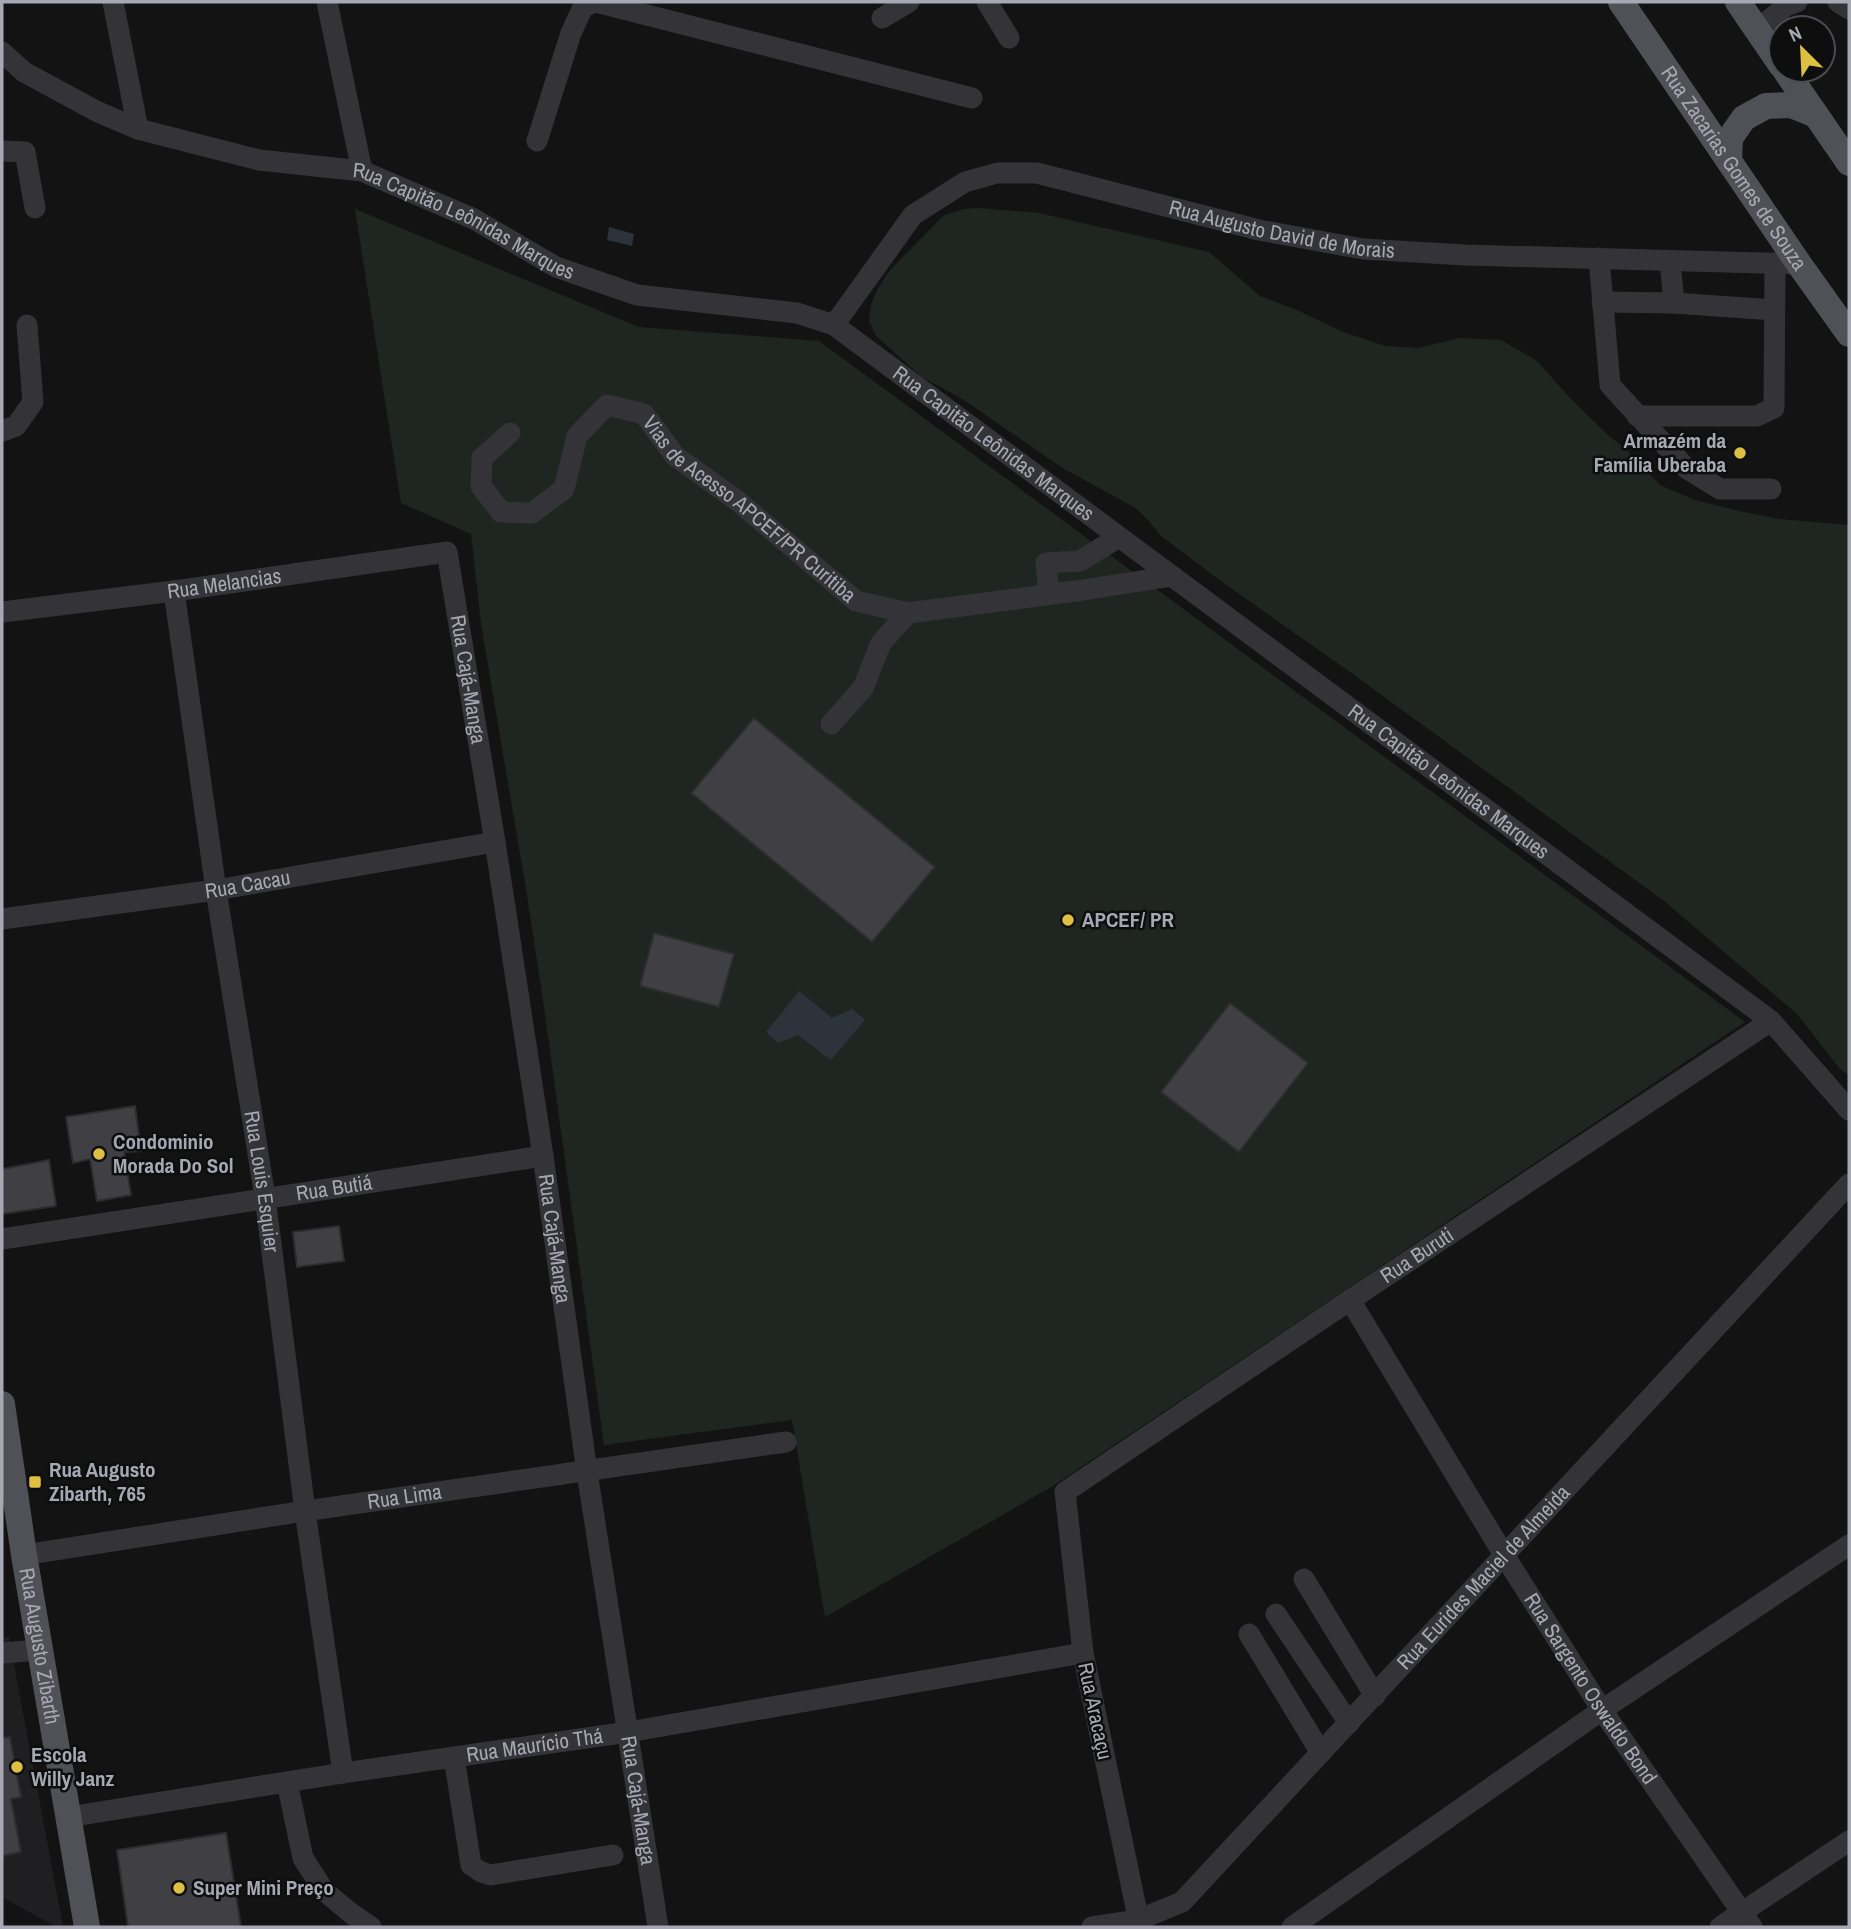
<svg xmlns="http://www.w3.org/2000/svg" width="1851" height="1929" viewBox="0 0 1851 1929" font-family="'Archivo Narrow',sans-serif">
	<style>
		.built { fill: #1f1f21 }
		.green { fill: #1f2621 }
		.water { fill: #2d333b }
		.building { fill: #404044; stroke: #2d2d30; stroke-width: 2 }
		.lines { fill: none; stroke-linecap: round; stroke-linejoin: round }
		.minor { stroke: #343438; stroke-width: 21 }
		.major { stroke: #505157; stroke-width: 26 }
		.poi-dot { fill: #ddbf41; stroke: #0e0e0f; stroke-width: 2.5 }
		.labels { text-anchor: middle; stroke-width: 5; stroke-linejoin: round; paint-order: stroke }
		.street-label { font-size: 21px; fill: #a6a8b3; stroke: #0e0e0f }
		.poi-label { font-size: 21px; font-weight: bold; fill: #a6a8b3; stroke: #0e0e0f; text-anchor: start }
	</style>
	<rect width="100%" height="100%" fill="#131314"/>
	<path class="built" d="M 9,1637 L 63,1927 L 56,1927 L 2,1897 L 2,1638 Z"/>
	<path class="green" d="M 979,208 L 1039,213 L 1209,252 L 1260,296 L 1299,311 L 1343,332 L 1385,346 L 1418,348 L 1460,338 L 1501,340 L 1537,361 L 1571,399 L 1610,437 L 1624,447 L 1660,485 L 1695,500 L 1744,512 L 1779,519 L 1849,525 L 1849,1076 L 1840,1069 L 1797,1014 L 1664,901 L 1350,672 L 1218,579 L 1161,536 L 1148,520 L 1134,507 L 1064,469 L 964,400 L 922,377 L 876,336 L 869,321 L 871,305 L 877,290 L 890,270 L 944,215 L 964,209 Z
		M 355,209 L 639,327 L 819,341 L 1745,1022 L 1053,1486 L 825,1617 L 792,1420 L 604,1445 L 544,1007 L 527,895 L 481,624 L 471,534 L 401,503 Z"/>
	<path class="water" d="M 609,227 L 634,234 L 632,246 L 607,240 Z
		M 799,991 L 832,1018 L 852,1009 L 865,1020 L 831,1060 L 798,1035 L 778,1043 L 766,1032 Z"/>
	<path class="building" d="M 754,718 L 935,867 L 872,942 L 691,793 Z
		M 654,933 L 734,954 L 719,1007 L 640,986 Z
		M 1230,1003 L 1308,1063 L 1239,1152 L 1161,1092 Z
		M 135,1106 L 141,1151 L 124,1152 L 131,1195 L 97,1201 L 90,1159 L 73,1163 L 66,1117 Z
		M 49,1160 L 56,1206 L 2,1214 L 2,1169 Z
		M 339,1226 L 344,1261 L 297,1267 L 293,1232 Z
		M 10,1737 L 21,1797 L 11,1799 L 21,1852 L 2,1856 L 2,1738 Z
		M 226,1833 L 241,1927 L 128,1927 L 117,1850 Z"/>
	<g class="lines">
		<g class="minor">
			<path d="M 113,2 L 138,129"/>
			<path d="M 327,2 L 362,171"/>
			<path d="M 596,2 L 972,98"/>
			<path d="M 987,2 L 1009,38"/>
			<path d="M 1838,2 L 1849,9"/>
			<path d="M 882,18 L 909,2"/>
			<path d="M 1757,30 L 1786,6 L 1797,2"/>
			<path id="s1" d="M 2,52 L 24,72 L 98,112 L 138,129 L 259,160 L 362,171 L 474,219 L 556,267 L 637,295 L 797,313 L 834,325 L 1771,1021 L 1849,1110"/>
			<path d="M 537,141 L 571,33 L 583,7 L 595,2"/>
			<path d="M 2,151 L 25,152 L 35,208"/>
			<path d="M 1599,258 L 1610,385 L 1686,468 L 1720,489 L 1771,489"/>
			<path d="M 1670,261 L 1674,303 L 1774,310"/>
			<path d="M 1602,302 L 1674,303"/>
			<path id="s2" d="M 834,325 L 913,215 L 965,182 L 997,173 L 1037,173 L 1259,230 L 1363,249 L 1465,255 L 1799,264"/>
			<path d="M 1637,416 L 1757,416 L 1774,408 L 1775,263"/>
			<path d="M 2,431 L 16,426 L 33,402 L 27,325"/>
			<path id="s3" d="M 510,433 L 482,458 L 481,486 L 501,512 L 532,513 L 564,489 L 577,436 L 607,405 L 644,414 L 675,456 L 739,502 L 856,601 L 908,613"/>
			<path id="s4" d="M 174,591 L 216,890 L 265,1197 L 305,1511 L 343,1773"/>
			<path d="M 1049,593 L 1046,563 L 1080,561 L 1119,537"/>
			<path id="s5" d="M 2,612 L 174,591 L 447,552 L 495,842 L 543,1156 L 587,1472 L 658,1927"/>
			<path d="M 831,724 L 863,688 L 881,643 L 908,613 L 1083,590 L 1172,576"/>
			<path id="s6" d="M 2,919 L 216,890 L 495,842"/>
			<path id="s7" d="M 2,1239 L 543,1156"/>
			<path id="s8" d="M 1350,1300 L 1504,1555 L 1602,1710 L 1752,1927"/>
			<path id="s9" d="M 24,1555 L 305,1511 L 786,1442"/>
			<path d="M 1304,1579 L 1375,1696"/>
			<path d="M 1276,1614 L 1349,1723"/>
			<path d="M 1249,1634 L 1321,1753"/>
			<path d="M 2,1653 L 40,1650"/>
			<path d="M 454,1757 L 471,1865 L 481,1872 L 491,1875 L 613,1855"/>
			<path d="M 287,1782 L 303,1858 L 324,1891 L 352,1914 L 371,1927"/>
			<path id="s10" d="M 68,1817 L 343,1773 L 628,1732 L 1083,1653"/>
			<path id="s11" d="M 1092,1927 L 1138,1920 L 1182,1902 L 1849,1184"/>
			<path id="s12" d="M 1140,1927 L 1083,1653 L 1065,1492 L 1350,1300 L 1771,1021"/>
			<path d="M 1292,1927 L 1602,1710 L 1849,1545"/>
			<path d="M 1720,1927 L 1849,1841"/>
		</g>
		<g class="major">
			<path id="s13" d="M 1621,2 L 1799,264 L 1849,334"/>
			<path d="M 1738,2 L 1781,65"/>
			<path d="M 1785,70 L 1849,163"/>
			<path d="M 1729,161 L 1730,138 L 1744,118 L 1766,106 L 1791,105 L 1816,115"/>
			<path id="s14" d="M 2,1404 L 24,1555 L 87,1927"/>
		</g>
	</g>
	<g class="poi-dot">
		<circle cx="1740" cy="453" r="7"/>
		<circle cx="1068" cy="920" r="7"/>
		<circle cx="99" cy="1154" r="7"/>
		<rect x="28" y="1475" width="14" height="14" rx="3.5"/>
		<circle cx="17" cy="1767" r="7"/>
		<circle cx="179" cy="1888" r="7"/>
	</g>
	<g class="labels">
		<g class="street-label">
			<text dy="7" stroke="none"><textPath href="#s13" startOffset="201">Rua Zacarias Gomes de Souza</textPath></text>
			<text dy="7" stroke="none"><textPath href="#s1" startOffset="499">Rua Capitão Leônidas Marques</textPath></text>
			<text dy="7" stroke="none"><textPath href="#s2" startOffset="522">Rua Augusto David de Morais</textPath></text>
			<text dy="7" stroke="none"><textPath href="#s1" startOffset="1087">Rua Capitão Leônidas Marques</textPath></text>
			<text dy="7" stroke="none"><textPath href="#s3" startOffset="448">Vias de Acesso APCEF/PR Curitiba</textPath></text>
			<text dy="7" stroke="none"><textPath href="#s5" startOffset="224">Rua Melancias</textPath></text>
			<text dy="7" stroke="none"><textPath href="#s5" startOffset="578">Rua Cajá-Manga</textPath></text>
			<text dy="7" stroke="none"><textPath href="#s1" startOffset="1654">Rua Capitão Leônidas Marques</textPath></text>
			<text dy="7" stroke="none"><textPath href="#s6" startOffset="248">Rua Cacau</textPath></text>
			<text dy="7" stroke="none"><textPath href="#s4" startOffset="597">Rua Louis Esquier</textPath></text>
			<text dy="7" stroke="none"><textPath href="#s7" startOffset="336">Rua Butiá</textPath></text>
			<text dy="7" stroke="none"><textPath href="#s5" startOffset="1144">Rua Cajá-Manga</textPath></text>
			<text dy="7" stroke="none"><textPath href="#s12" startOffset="866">Rua Buruti</textPath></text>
			<text dy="7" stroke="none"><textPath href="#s9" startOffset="385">Rua Lima</textPath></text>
			<text dy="7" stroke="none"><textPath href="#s11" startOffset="537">Rua Eurides Maciel de Almeida</textPath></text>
			<text dy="7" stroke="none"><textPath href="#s14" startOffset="245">Rua Augusto Zibarth</textPath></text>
			<text dy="7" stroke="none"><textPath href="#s8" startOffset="457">Rua Sargento Oswaldo Bond</textPath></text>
			<text transform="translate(1095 1711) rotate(78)" y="7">Rua Aracaçu</text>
			<text dy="7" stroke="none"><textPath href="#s10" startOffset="472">Rua Maurício Thá</textPath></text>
			<text dy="7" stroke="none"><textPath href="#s5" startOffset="1712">Rua Cajá-Manga</textPath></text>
		</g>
		<g class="poi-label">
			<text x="1726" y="448" text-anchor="end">Armazém da<tspan x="1726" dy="24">Família Uberaba</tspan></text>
			<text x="1082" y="927">APCEF/ PR</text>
			<text x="113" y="1149">Condominio<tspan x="113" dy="24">Morada Do Sol</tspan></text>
			<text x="49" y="1477">Rua Augusto<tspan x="49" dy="24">Zibarth, 765</tspan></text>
			<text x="31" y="1762">Escola<tspan x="31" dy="24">Willy Janz</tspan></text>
			<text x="193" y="1895">Super Mini Preço</text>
		</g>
	</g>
	<rect width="1851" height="1929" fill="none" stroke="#a6a8b3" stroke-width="7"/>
	<g transform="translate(1802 49) rotate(336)"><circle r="33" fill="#0e0e0f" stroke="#4b4c51" stroke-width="2"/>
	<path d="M0-5L12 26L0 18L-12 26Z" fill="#ddbf41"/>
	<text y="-10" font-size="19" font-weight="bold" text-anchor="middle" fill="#a6a8b3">N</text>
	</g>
</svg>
